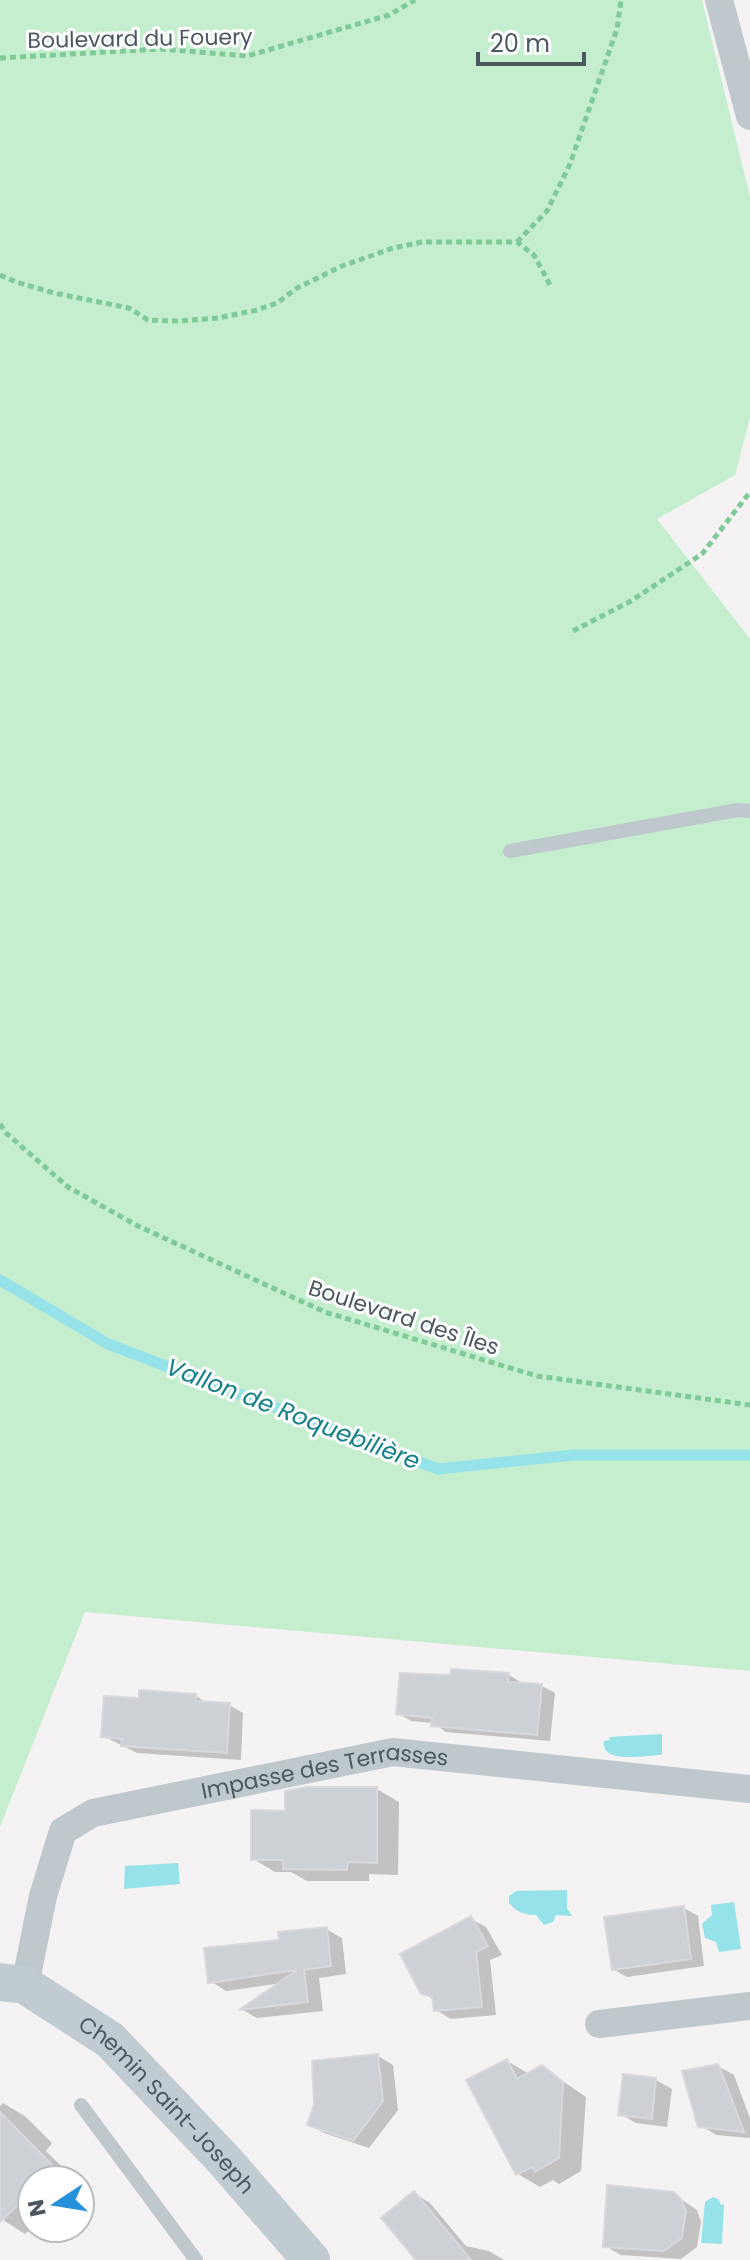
<svg xmlns="http://www.w3.org/2000/svg" width="750" height="2260" viewBox="0 0 750 2260" font-family="Poppins,sans-serif">
	<style>
		.green { fill: #c5eecf }
		.water { fill: #95e3e8 }
		.shadow { fill: #0003 }
		.lines { fill: none; stroke-linecap: round; stroke-linejoin: round }
		.stream { stroke: #95e3e8; stroke-width: 11 }
		.building { fill: #cdd0d4; stroke: #d7d9dd; stroke-width: 2 }
		.path { stroke: #7fca99; stroke-width: 5; stroke-dasharray: 6 4; stroke-linecap: butt }
		.service { stroke: #bfc8cd; stroke-width: 14 }
		.minor { stroke: #bfc8cd; stroke-width: 28 }
		.secondary { stroke: #c0cbd2; stroke-width: 38 }
		.labels { text-anchor: middle; stroke-width: 6; stroke-linejoin: round; paint-order: stroke }
		.street-label { font-size: 22px; fill: #4b585f; stroke: #fff }
		.water-label { font-size: 24px; font-style: italic; fill: #158289; stroke: #fff }
	</style>
	<rect width="100%" height="100%" fill="#f4f2f3"/>
	<path class="green" d="M 0,0 L 702,0 L 750,197 L 750,417 L 735,475 L 657,519 L 750,639 L 750,1671 L 85,1612 L 0,1827 Z"/>
	<path class="water" d="M 662,1734 L 662,1755 C 645,1755 601,1765 604,1741 L 610,1740 L 609,1737 Z
		M 178,1863 L 180,1884 L 124,1889 L 125,1866 Z
		M 567,1890 L 567,1908 L 572,1916 L 556,1915 L 553,1922 L 544,1925 L 536,1915 C 525,1915 516,1912 509,1903 L 509,1896 L 516,1891 Z
		M 734,1902 L 741,1949 L 719,1952 L 716,1942 L 705,1938 L 702,1924 L 712,1915 L 711,1905 Z
		M 713,2197 L 718,2199 L 721,2205 L 724,2204 L 722,2244 L 701,2243 L 705,2202 Z"/>
	<path class="shadow" d="M 453,1671 L 509,1675 L 522,1683 L 521,1685 L 542,1686 L 555,1693 L 550,1741 L 446,1732 L 433,1723 L 411,1721 L 398,1713 L 452,1677 Z
		M 196,1696 L 209,1704 L 229,1705 L 243,1713 L 241,1760 L 137,1753 L 103,1736 Z
		M 377,1789 L 399,1802 L 398,1875 L 369,1874 L 369,1881 L 307,1881 L 291,1872 L 275,1872 L 253,1859 L 287,1813 Z
		M 684,1908 L 698,1916 L 704,1966 L 627,1977 L 613,1969 Z
		M 471,1919 L 486,1927 L 502,1955 L 490,1960 L 496,2015 L 451,2019 L 436,2010 L 435,2000 L 422,1993 Z
		M 326,1929 L 342,1938 L 346,1974 L 319,1978 L 323,2011 L 257,2018 L 243,2010 L 282,1983 L 226,1991 L 210,1981 Z
		M 378,2056 L 393,2065 L 398,2110 L 369,2148 L 324,2133 L 309,2124 Z
		M 507,2061 L 529,2074 L 542,2067 L 586,2097 L 581,2171 L 559,2184 L 553,2180 L 540,2187 L 518,2174 Z
		M 718,2066 L 734,2075 L 750,2118 L 750,2138 L 716,2135 L 700,2125 Z
		M 656,2080 L 672,2089 L 667,2127 L 636,2123 L 620,2114 Z
		M 3,2103 L 26,2117 L 52,2143 L 46,2151 L 75,2180 L 32,2180 L 32,2227 L 25,2234 L 0,2218 L 0,2106 Z
		M 414,2193 L 430,2203 L 466,2246 L 489,2251 L 504,2260 L 419,2260 Z
		M 673,2194 L 697,2210 L 701,2222 L 697,2247 L 681,2259 L 621,2255 L 605,2246 Z"/>
	<g class="lines">
		<path class="stream" d="M 0,1280 L 108,1344 L 438,1469 L 574,1455 L 750,1455"/>
	</g>
	<path class="building" d="M 451,1669 L 509,1673 L 508,1682 L 542,1684 L 537,1735 L 431,1726 L 432,1718 L 396,1714 L 400,1673 L 450,1675 Z
		M 139,1690 L 196,1694 L 196,1701 L 230,1703 L 227,1753 L 121,1746 L 122,1739 L 101,1737 L 104,1696 L 139,1698 Z
		M 307,1787 L 377,1787 L 377,1863 L 348,1862 L 347,1870 L 283,1869 L 283,1860 L 251,1860 L 251,1810 L 285,1811 L 285,1791 Z
		M 684,1906 L 691,1959 L 612,1970 L 604,1917 Z
		M 471,1916 L 488,1946 L 476,1952 L 482,2007 L 434,2011 L 432,1996 L 421,1994 L 400,1954 Z
		M 327,1927 L 331,1966 L 304,1970 L 308,2002 L 239,2010 L 297,1970 L 208,1983 L 204,1948 L 279,1940 L 278,1932 Z
		M 378,2054 L 383,2101 L 353,2141 L 307,2125 L 314,2104 L 312,2061 Z
		M 507,2059 L 517,2079 L 542,2065 L 563,2082 L 559,2158 L 535,2172 L 532,2167 L 516,2175 L 466,2080 Z
		M 718,2064 L 725,2081 L 744,2132 L 698,2127 L 682,2071 Z
		M 623,2074 L 656,2078 L 652,2119 L 618,2115 Z
		M 0,2112 L 56,2169 L 44,2180 L 32,2180 L 32,2192 L 0,2222 Z
		M 607,2185 L 674,2192 L 681,2199 L 686,2211 L 682,2238 L 664,2251 L 603,2247 Z
		M 414,2191 L 471,2260 L 416,2260 L 381,2218 Z"/>
	<g class="lines">
		<path class="path" d="M 0,58 L 161,49 L 247,56 L 389,15 L 415,0
			M 517,242 L 547,211 L 570,164 L 617,29 L 621,0
			M 0,275 L 16,282 L 54,293 L 129,308 L 148,320 L 177,321 L 218,318 L 257,310 L 277,303 L 297,288 L 342,266 L 393,248 L 422,242 L 517,242 L 534,255 L 550,285
			M 573,631 L 631,601 L 702,554 L 750,492
			M 0,1124 L 6,1133 L 68,1187 L 138,1226 L 325,1312 L 537,1376 L 750,1405"/>
		<path class="service" d="M 510,851 L 738,810 L 750,811
			M 81,2105 L 196,2260"/>
		<g class="minor">
			<path d="M 719,0 L 750,116"/>
			<path id="s1" d="M 25,1985 L 43,1896 L 63,1831 L 93,1813 L 393,1752 L 750,1789"/>
			<path d="M 599,2024 L 750,2006"/>
		</g>
		<path class="secondary" id="s2" d="M 0,1982 L 25,1985 L 110,2040 L 225,2161 L 311,2260"/>
	</g>
	<g class="labels">
		<g class="street-label">
			<text transform="translate(140 38) rotate(-1)" y="8">Boulevard du Fouery</text>
			<text transform="translate(404 1317) rotate(18)" y="8">Boulevard des Îles</text>
			<text dy="8" stroke="none"><textPath href="#s1" startOffset="430">Impasse des Terrasses</textPath></text>
			<text dy="8" stroke="none"><textPath href="#s2" startOffset="212">Chemin Saint-Joseph</textPath></text>
		</g>
		<g class="water-label">
			<text transform="translate(293 1414) rotate(21)" y="8">Vallon de Roquebilière</text>
		</g>
	</g>
	<g transform="translate(56 2204) rotate(258)"><circle r="38" fill="#ffffff" stroke="#b7bcbf" stroke-width="2"/>
	<path d="M0-6L14 30L0 20L-14 30Z" fill="#2690da"/>
	<text y="-12" font-size="22" font-weight="bold" text-anchor="middle" fill="#4b585f">N</text>
	</g>
	<path d="M478 52v12h106v-12" fill="none" stroke="#4b585f" stroke-width="4"/>
	<text x="490" y="52" font-size="24" fill="#4b585f" stroke="#ffffff" stroke-width="6" paint-order="stroke">20 m</text>
</svg>
